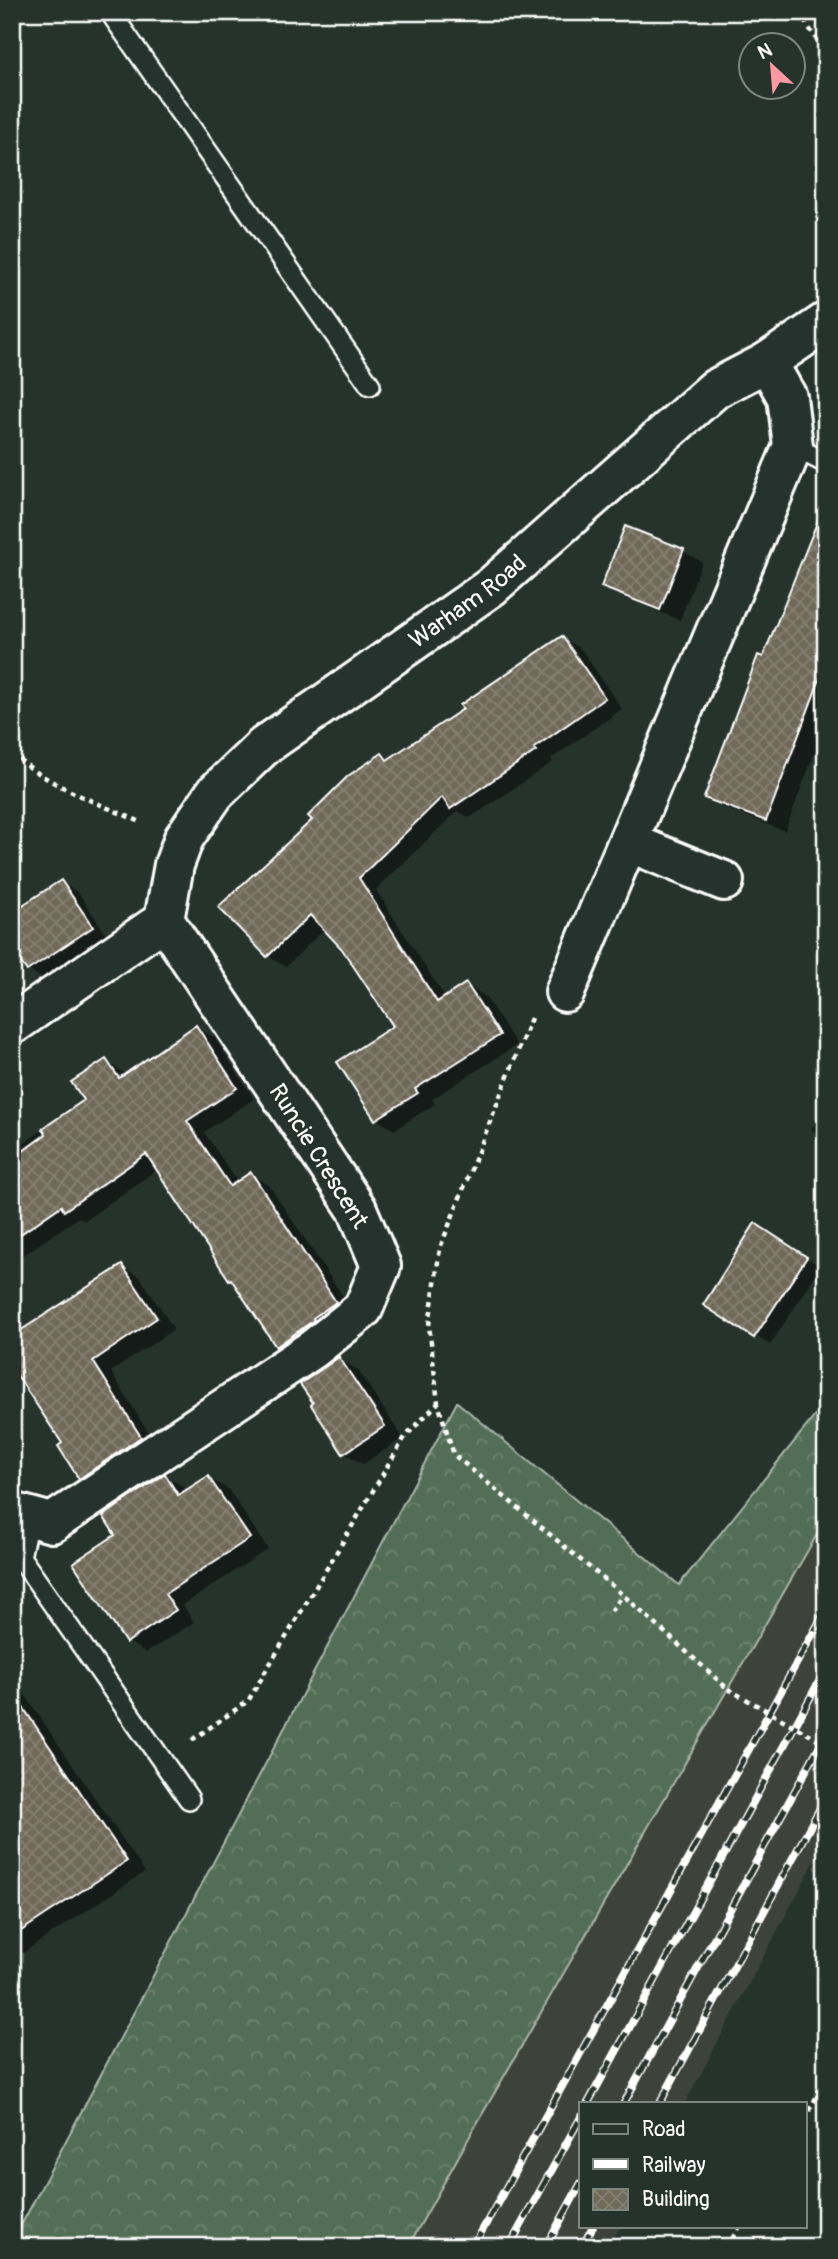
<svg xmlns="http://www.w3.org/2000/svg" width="838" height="2259" viewBox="0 0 838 2259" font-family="Pangolin,sans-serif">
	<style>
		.built { fill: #3c433a }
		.forest { fill: url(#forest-crowns); stroke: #a9b6aa; stroke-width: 2 }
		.shadow { fill: #0007 }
		.building { fill: url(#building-cross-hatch); stroke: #fff; stroke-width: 2 }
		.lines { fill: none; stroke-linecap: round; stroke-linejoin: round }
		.service-casing { stroke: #fff; stroke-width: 24 }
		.minor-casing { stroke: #fff; stroke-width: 44 }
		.path { stroke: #fff; stroke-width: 4.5; stroke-dasharray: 5 5; stroke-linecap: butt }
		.service { stroke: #26332d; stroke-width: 19 }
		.minor { stroke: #26332d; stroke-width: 38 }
		.rail-casing { stroke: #fff; stroke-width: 8 }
		.rail { stroke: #26332d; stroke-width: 5; stroke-dasharray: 16; stroke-linecap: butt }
		.path-bridge { stroke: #fff; stroke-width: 4.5; stroke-dasharray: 5 5; stroke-linecap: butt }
		.labels { text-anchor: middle; stroke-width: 5; stroke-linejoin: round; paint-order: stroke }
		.street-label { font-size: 24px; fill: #fff; stroke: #26332d }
	</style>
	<defs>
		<pattern id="forest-crowns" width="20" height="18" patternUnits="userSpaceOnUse" patternTransform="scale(1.75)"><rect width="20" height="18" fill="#536e56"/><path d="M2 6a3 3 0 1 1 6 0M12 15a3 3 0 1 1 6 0" fill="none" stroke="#6d846f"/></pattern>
		<pattern id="building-cross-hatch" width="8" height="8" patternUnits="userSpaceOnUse" patternTransform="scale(1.75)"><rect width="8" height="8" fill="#716959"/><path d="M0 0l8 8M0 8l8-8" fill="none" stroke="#868072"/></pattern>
	</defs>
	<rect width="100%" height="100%" fill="#26332d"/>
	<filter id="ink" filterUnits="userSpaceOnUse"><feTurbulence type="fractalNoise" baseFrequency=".0143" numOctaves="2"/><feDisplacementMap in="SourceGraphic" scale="14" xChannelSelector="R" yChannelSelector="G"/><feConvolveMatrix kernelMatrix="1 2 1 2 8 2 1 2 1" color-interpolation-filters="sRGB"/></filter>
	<g filter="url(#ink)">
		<path class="built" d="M 826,1519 L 826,1840 L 685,2103 L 581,2103 L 581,2226 L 620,2226 L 609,2247 L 408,2247 L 480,2118 Z"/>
		<path class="forest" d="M 457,1402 L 679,1585 L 826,1402 L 826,1519 L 480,2118 L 408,2247 L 12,2247 L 16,2235 Z"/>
		<path class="shadow" d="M 826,506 L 826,723 L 785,831 L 724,808 L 706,797 Z
			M 683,551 L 702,562 L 680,620 L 622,597 L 603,586 Z
			M 563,638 L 581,649 L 622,709 L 551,759 L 553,762 L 470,818 L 457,811 L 376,890 L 446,999 L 466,985 L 485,996 L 517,1045 L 432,1099 L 435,1104 L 394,1130 L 376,1119 L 395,1026 L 343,947 L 325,928 L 286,967 L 268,956 L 382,755 L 390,760 Z
			M 12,804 L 19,813 L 12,818 Z
			M 61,882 L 78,892 L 108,937 L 45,980 L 28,970 L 12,947 L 12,899 L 19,909 Z
			M 196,1027 L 215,1038 L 254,1099 L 204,1132 L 238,1183 L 251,1174 L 269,1185 L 354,1313 L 296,1357 L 278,1346 L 235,1282 L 230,1279 L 158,1169 L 84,1221 L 79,1217 L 12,1263 L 12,1151 L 87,1100 L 106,1061 L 127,1075 Z
			M 826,1108 L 826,1140 L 811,1129 Z
			M 770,1234 L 821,1267 L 770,1345 L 755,1336 Z
			M 122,1267 L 140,1277 L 174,1329 L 111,1372 L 158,1448 L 99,1488 L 80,1477 L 65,1444 Z
			M 339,1359 L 358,1370 L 403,1438 L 363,1464 L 344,1453 Z
			M 165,1476 L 184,1487 L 187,1492 L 208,1478 L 228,1489 L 268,1549 L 183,1605 L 194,1622 L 146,1653 L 127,1641 L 118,1536 Z
			M 12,1676 L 145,1872 L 21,1954 L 12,1949 Z"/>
		<path class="building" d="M 824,505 L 826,505 L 826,663 L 766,821 L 704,798 L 758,655 L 763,657 Z
			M 625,526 L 684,549 L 660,610 L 601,587 Z
			M 562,636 L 605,698 L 534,748 L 536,751 L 450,809 L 442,797 L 359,878 L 437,1002 L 466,983 L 500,1035 L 415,1089 L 418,1093 L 375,1120 L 337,1062 L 393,1026 L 342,949 L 310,915 L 267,957 L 218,907 L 312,820 L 308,816 L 348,776 L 382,753 L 387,760 L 463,709 L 460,705 Z
			M 61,880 L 93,927 L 27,971 L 12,950 L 12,912 Z
			M 196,1025 L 237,1088 L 187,1121 L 230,1186 L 251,1172 L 336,1302 L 313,1318 L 314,1320 L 276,1347 L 231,1279 L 229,1280 L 146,1154 L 64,1211 L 61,1206 L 12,1240 L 12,1159 L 46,1134 L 42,1129 L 84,1100 L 71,1082 L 106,1059 L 119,1078 Z
			M 755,1223 L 807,1257 L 754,1338 L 703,1305 Z
			M 122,1265 L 157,1318 L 93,1361 L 141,1437 L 79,1479 L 58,1446 L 62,1443 L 12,1368 L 12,1336 Z
			M 339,1357 L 385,1426 L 343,1454 L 311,1405 L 313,1403 L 300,1384 Z
			M 165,1474 L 178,1495 L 208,1476 L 250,1538 L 165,1594 L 176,1610 L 126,1643 L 73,1563 L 115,1535 L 103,1516 Z
			M 12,1691 L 127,1861 L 12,1937 Z"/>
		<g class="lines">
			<defs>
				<path id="service" d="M 110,12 L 370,385
					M 793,446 L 826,463
					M 29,1517 L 20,1557 L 189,1799"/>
				<g id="minor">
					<path d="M 628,842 L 724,881"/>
					<path id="s1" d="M 164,920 L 174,865 L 184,838 L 215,793 L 264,746 L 491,587 L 715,389 L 767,362 L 826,322"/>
					<path d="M 565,992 L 793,446 L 787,397 L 767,362"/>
					<path d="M 12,1025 L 164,920"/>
					<path d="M 12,1512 L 52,1523 L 313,1349 L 363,1309 L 381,1266 L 357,1209 L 164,920"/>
				</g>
			</defs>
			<use href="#service" class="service-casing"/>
			<use href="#minor" class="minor-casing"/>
			<path class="path" d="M 798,12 L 816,38 L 826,57
				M 12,752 C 42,784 103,805 143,823
				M 531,1018 L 440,1248 L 429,1325 L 438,1403 L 454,1455 L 623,1595 L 728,1689
				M 611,1611 L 623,1595
				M 192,1740 L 248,1701 L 405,1437 L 438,1403
				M 805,2120 L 826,2077
				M 727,2247 L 740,2226"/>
			<use href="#service" class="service"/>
			<use href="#minor" class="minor"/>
			<defs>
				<path id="rail" d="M 588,2103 L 826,1669
					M 624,2103 L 826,1734
					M 660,2103 L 826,1797
					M 473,2247 L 826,1610
					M 509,2247 L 581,2117
					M 546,2247 L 581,2183
					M 582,2247 L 593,2226"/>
			</defs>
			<use href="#rail" class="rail-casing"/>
			<use href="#rail" class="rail"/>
			<path class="path-bridge" d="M 728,1689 L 826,1744"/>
		</g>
	</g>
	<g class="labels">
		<g class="street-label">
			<text dy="8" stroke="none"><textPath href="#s1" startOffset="457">Warham Road</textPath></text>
			<text transform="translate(319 1156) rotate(58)" y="8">Runcie Crescent</text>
		</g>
	</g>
	<rect width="838" height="2259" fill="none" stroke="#26332d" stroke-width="42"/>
	<rect x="21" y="21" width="796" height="2217" fill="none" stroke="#fff" stroke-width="2.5" filter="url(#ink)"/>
	<rect x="579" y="2102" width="228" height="126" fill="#26332d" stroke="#7d8581" stroke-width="2"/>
	<rect x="593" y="2124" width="35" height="10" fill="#26332d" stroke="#7d8581" stroke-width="2"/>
	<text x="642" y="2136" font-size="21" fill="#ffffff">Road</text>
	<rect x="593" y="2159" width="35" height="10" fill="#ffffff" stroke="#7d8581" stroke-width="2"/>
	<text x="642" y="2172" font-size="21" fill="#ffffff">Railway</text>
	<rect x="593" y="2189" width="35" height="21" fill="url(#building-cross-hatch)" stroke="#7d8581" stroke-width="2"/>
	<text x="642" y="2206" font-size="21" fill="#ffffff">Building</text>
	<g transform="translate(772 66) rotate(334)"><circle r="33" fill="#26332d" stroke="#7d8581" stroke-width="2"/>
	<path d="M0-5L12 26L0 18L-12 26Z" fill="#ff9aa2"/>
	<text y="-10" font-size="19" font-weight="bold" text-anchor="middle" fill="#ffffff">N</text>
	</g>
</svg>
